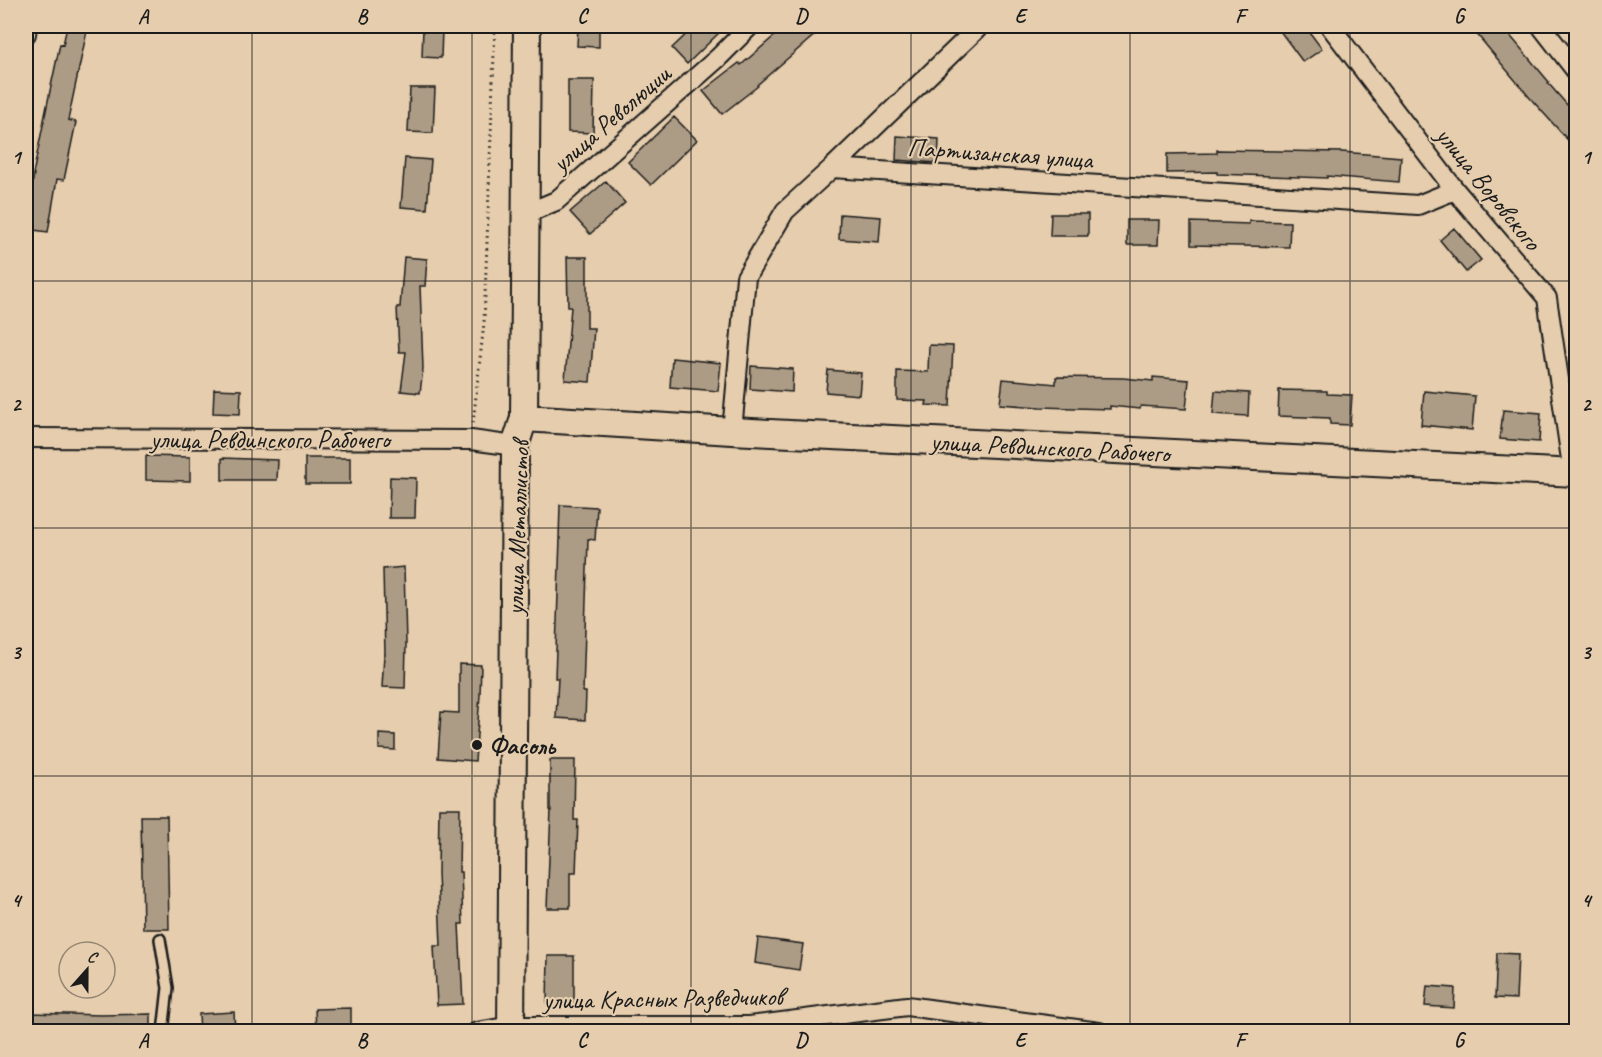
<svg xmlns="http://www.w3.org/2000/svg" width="1602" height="1057" viewBox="0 0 1602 1057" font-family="Caveat,sans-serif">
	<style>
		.building { fill: #ad9c85; stroke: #1c1c1c; stroke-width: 1.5 }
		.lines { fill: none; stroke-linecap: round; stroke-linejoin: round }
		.lane-casing { stroke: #1c1c1c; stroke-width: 14 }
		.street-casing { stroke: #1c1c1c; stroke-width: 22 }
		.secondary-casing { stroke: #1c1c1c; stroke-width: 30 }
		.path { stroke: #1c1c1c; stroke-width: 3; stroke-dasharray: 1.5 4.5; stroke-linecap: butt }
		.lane { stroke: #e5cdad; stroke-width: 9 }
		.street { stroke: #e5cdad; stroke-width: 18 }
		.secondary { stroke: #e5cdad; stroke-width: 26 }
		.grid { fill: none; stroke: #1c1c1c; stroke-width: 1.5; stroke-opacity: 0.55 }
		.poi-dot { fill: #1c1c1c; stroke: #e5cdad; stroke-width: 2 }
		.labels { text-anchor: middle; stroke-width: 4.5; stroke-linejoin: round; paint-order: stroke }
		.street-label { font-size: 26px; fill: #1c1c1c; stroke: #e5cdad }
		.poi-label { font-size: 26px; font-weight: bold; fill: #1c1c1c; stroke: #e5cdad; text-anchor: start }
		.neatline { fill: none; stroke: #1c1c1c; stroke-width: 2 }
		.grid-label { font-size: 20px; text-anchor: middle; font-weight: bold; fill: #1c1c1c }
	</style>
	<rect width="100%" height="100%" fill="#e5cdad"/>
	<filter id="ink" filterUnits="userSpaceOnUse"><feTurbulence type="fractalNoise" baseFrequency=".0167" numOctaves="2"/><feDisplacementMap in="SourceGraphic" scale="12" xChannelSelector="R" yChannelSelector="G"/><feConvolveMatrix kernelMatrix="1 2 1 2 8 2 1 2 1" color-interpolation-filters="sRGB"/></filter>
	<g filter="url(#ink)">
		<path class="building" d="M 67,26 L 88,26 L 68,120 L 76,122 L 64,180 L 57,179 L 48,232 L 26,229 L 26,224 L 34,174 L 33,174 L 50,91 L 60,44 L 63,45 Z
			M 578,26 L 599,26 L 599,47 L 577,46 Z
			M 695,26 L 726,26 L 687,64 L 672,48 Z
			M 786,26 L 825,26 L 757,85 L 758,86 L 722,114 L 703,91 L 739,63 L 741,65 Z
			M 1288,26 L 1305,26 L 1322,49 L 1303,62 L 1280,31 Z
			M 1470,26 L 1502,26 L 1549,82 L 1548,83 L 1576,115 L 1576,149 L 1530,98 Z
			M 423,28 L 442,29 L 441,58 L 422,57 Z
			M 568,80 L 594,80 L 593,133 L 568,132 Z
			M 410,88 L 435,88 L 433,133 L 408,132 Z
			M 674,117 L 697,140 L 651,185 L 628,162 Z
			M 897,136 L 939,139 L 938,163 L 896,160 Z
			M 1217,150 L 1342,152 L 1401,157 L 1399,182 L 1327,176 L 1327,178 L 1217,174 L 1217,172 L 1167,173 L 1167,154 L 1217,153 Z
			M 405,158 L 431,160 L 427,209 L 401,207 Z
			M 606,181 L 625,203 L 590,234 L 570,212 Z
			M 840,214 L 881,217 L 879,242 L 839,239 Z
			M 1051,214 L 1088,214 L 1088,236 L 1050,236 Z
			M 1127,220 L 1159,220 L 1158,245 L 1127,245 Z
			M 1249,221 L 1290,222 L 1289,247 L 1191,245 L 1191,222 L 1249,224 Z
			M 1454,228 L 1481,260 L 1466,272 L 1440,240 Z
			M 404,257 L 427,259 L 425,286 L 420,286 L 423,368 L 420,393 L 401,391 L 406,352 L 399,352 L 397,307 L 400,307 Z
			M 567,257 L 587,257 L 587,328 L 594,328 L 590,382 L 565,380 L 571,307 L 568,307 Z
			M 929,345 L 953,346 L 950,406 L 926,405 L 927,401 L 897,400 L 897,371 L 928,372 Z
			M 672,358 L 721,363 L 718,391 L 670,387 Z
			M 751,366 L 793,369 L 792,392 L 750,389 Z
			M 828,370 L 861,373 L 859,395 L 826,392 Z
			M 1056,377 L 1123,378 L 1153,381 L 1153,377 L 1189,380 L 1186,409 L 1141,406 L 1140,409 L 1110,406 L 1110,409 L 1040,407 L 1000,404 L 1003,379 L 1056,384 Z
			M 214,389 L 241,390 L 240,414 L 213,413 Z
			M 1279,390 L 1327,391 L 1327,394 L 1352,395 L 1350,425 L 1330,424 L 1330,418 L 1278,416 Z
			M 1215,391 L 1249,393 L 1248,416 L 1213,414 Z
			M 1424,391 L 1475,396 L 1472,430 L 1421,425 Z
			M 1503,410 L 1541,413 L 1539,442 L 1500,439 Z
			M 146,456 L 190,457 L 190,481 L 146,480 Z
			M 222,458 L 278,460 L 277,480 L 222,480 Z
			M 305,458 L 350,458 L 350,484 L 305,484 Z
			M 390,477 L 416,478 L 415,518 L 389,518 Z
			M 560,505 L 597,507 L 595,540 L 588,539 L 583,692 L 586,692 L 585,720 L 556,718 L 558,678 L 555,678 L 560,538 L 559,538 Z
			M 404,567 L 406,644 L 405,688 L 382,687 L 384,655 L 385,655 L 383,569 Z
			M 459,664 L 481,665 L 480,695 L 475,761 L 438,758 L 441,712 L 459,713 Z
			M 379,734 L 395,735 L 395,750 L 379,749 Z
			M 550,760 L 575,760 L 574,820 L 578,820 L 576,873 L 570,873 L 570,908 L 547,908 L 551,810 L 550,810 Z
			M 439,808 L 460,808 L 459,872 L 461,872 L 463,924 L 459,924 L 463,1004 L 437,1005 L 434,946 L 441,946 L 438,873 Z
			M 141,816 L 167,816 L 169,929 L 143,929 Z
			M 758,938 L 803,944 L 799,970 L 755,963 Z
			M 1497,953 L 1518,954 L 1516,999 L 1495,998 Z
			M 548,956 L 574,956 L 574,1005 L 547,1004 Z
			M 1427,986 L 1455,988 L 1454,1008 L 1425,1006 Z
			M 351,1008 L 351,1028 L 316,1030 L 315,1009 Z
			M 234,1012 L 235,1032 L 200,1032 L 199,1014 Z
			M 30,1013 L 101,1015 L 151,1014 L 151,1032 L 30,1032 Z"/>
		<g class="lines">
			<defs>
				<path id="lane" d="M 160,939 L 168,988 L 163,1032"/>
				<path id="street" d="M 1330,26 L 1455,190 L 1547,298 L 1573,473
					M 1541,26 L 1576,71
					M 26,34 L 27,26
					M 832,168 L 980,26
					M 525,214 L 556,201 L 718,58 L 750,26
					M 732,431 L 746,277 L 785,211 L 832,168 L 1418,205 L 1455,190
					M 26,438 L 471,440 L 515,446
					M 477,1032 L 511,1026 L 749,1026 L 907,1006 L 1099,1032"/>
				<path id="secondary" d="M 524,418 L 732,431 L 1576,473
					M 511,1032 L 515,446 L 524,418 L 527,26"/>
			</defs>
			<use href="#lane" class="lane-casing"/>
			<use href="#street" class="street-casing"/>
			<use href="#secondary" class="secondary-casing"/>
			<path class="path" d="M 473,423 L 484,323 L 495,26"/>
			<use href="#lane" class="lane"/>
			<use href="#street" class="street"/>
			<use href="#secondary" class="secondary"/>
		</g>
	</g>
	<path class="grid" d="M 252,26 L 252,1032M 472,26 L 472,1032M 691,26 L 691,1032M 911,26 L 911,1032M 1130,26 L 1130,1032M 1350,26 L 1350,1032M 26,281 L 1576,281M 26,528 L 1576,528M 26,776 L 1576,776"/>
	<circle class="poi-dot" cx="477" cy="745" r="6"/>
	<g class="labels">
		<g class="street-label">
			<text transform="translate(611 118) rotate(-41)" y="9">улица Революции</text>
			<text transform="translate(1000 153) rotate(4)" y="9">Партизанская улица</text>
			<text transform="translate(1489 188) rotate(51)" y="9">улица Воровского</text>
			<text x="270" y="448">улица Ревдинского Рабочего</text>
			<text transform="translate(1050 447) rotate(3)" y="9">улица Ревдинского Рабочего</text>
			<text transform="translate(517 528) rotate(-88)" y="9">улица Металлистов</text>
			<text transform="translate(663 998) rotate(-1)" y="9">улица Красных Разведчиков</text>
		</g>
		<g class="poi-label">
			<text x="489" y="754">Фасоль</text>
		</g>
	</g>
	<rect width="1602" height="1057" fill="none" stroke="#e5cdad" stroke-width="66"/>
	<g transform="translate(87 970) rotate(21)"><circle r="28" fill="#e5cdad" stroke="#958673" stroke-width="1.5"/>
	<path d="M0-4.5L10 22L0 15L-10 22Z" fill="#1c1c1c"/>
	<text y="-9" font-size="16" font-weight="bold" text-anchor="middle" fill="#1c1c1c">С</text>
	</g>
	<rect x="33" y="33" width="1536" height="991" class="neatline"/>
	<g class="grid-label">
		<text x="143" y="23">A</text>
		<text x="362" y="23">B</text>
		<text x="582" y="23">C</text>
		<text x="801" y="23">D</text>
		<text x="1020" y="23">E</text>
		<text x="1240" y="23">F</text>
		<text x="1459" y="23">G</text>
		<text x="16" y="164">1</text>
		<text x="1586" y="164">1</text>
		<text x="16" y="411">2</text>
		<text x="1586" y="411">2</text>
		<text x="16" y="659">3</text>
		<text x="1586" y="659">3</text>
		<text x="16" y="907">4</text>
		<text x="1586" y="907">4</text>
		<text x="143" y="1047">A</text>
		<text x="362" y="1047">B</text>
		<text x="582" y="1047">C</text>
		<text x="801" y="1047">D</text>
		<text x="1020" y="1047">E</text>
		<text x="1240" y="1047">F</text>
		<text x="1459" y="1047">G</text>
	</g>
</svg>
